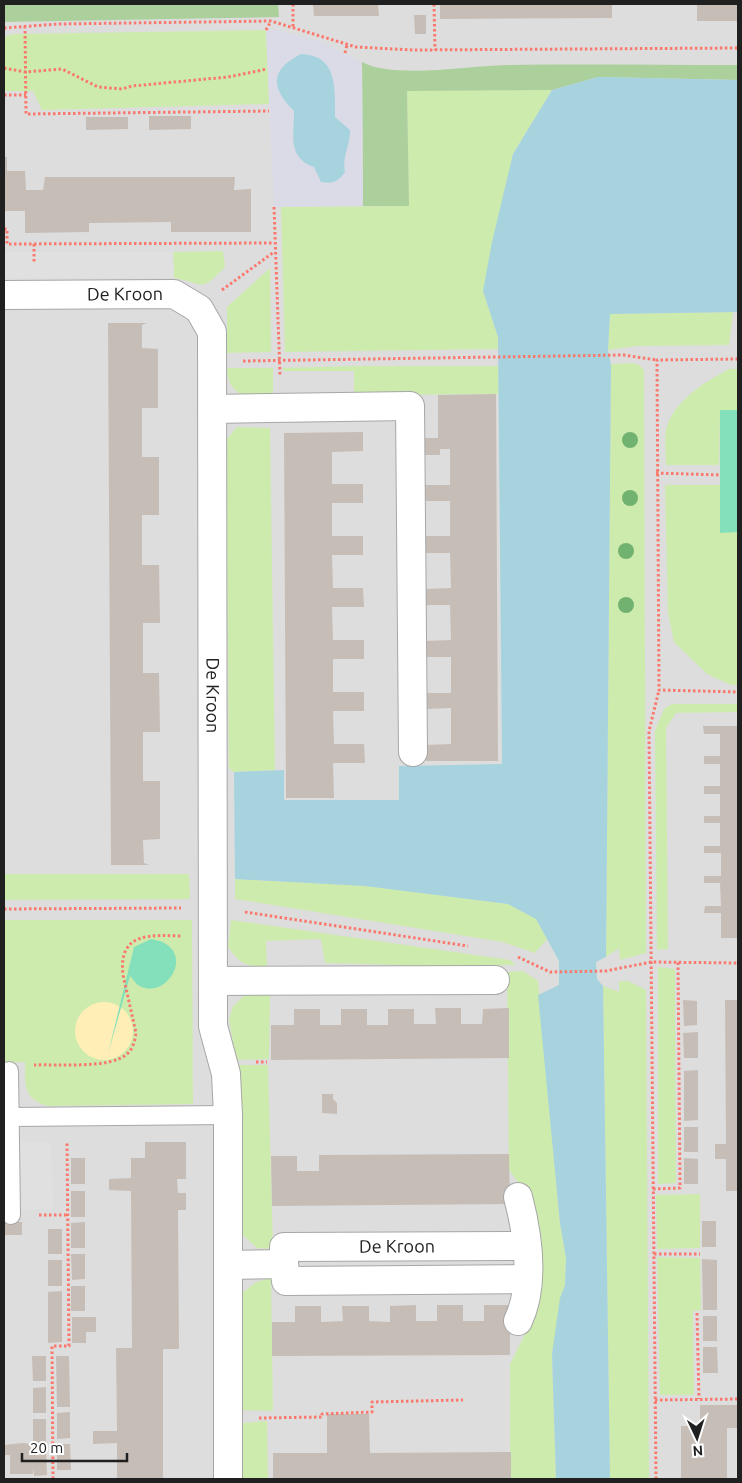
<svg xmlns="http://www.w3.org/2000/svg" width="742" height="1483" viewBox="0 0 742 1483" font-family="Ubuntu,sans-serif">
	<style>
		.residential { fill: #dedddd }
		.grass { fill: #cdebad; fill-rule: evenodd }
		.forest { fill: #acd09b }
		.sand { fill: #ffeeb6 }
		.pitch { fill: #84e0ba }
		.parking { fill: #e0e0e0 }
		.plaza { fill: #dbdbe7 }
		.water { fill: #a7d3de }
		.building { fill: #c6bdb6 }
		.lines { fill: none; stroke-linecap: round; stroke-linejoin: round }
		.service-casing { stroke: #a7a7a7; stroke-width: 20 }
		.minor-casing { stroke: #a7a7a7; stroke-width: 30 }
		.path { stroke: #fb786d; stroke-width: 3; stroke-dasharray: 2.5 2.5; stroke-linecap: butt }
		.service { stroke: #fff; stroke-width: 18 }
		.minor { stroke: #fff; stroke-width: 28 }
		.tree { fill: #72b271 }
		.labels { text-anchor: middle; stroke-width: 4; stroke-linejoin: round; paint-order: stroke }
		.street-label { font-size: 18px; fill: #202020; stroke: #fff }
	</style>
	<rect width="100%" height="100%" fill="#f1ede7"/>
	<path class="residential" d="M 4,4 L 738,4 L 738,1479 L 4,1479 Z"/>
	<path class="grass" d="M 266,30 L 269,104 L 42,110 L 33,91 L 4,91 L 4,37 L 12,34 Z
		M 552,90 L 513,154 L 483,291 L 498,337 L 498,349 L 285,352 L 281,207 L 409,206 L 407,91 Z
		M 223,251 L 225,267 C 199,293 207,284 174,278 L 173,252 Z
		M 270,268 L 271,352 L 227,353 L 227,307 Z
		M 733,312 L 729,345 L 636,346 L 608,350 L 610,314 Z
		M 632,363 L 639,365 L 644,370 L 646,953 L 620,960 L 619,948 L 606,957 L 611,364 Z
		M 356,366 L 498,366 L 499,394 L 359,395 L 354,398 L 354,371 L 283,371 L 283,368 Z
		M 228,368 L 273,368 L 273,397 C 258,397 238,400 230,383 C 228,378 226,374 228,368 Z
		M 729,369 L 738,369 L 738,410 L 720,411 L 719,465 L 666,465 C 666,454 664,440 666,430 C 673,401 705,382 729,369 Z
		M 237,427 L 270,428 L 275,770 L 234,772 L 229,768 L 226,440 Z
		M 665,485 L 721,485 L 721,532 L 738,532 L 738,685 L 731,685 L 707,674 L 674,642 L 668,613 Z
		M 672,704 L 738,704 L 738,712 L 676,713 L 666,728 L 668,949 L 657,950 L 655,731 L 664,709 Z
		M 4,874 L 189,874 L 190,899 L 4,900 Z
		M 235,879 L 367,886 L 508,904 L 536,919 L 547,939 L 535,953 L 503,942 L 235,899 Z
		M 4,920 L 192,920 L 193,1104 L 48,1106 C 23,1099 25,1085 25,1062 L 4,1063 ZM 104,1002 C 117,1004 123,1008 130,1019 L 78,1017 C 86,1008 92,1004 104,1002 Z
		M 231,920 L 510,960 L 516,965 L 435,966 L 325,963 L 321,939 L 266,941 L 267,967 C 246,966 241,965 228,947 Z
		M 658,967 L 675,969 L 676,1183 L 658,1184 Z
		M 523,971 L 538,981 L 560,1223 L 566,1258 L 565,1284 L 552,1354 L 556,1479 L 510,1479 L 510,1364 L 533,1318 L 543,1272 L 540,1246 L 523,1189 L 509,1170 L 507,972 Z
		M 619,981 L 628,981 L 646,990 L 649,1479 L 610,1479 L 603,986 L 619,992 Z
		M 247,993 L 270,994 L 269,1059 L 236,1060 L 229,1019 L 233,1006 Z
		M 239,1065 L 268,1065 L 273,1249 L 257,1248 L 243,1235 Z
		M 700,1194 L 700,1248 L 657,1249 L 656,1195 Z
		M 657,1257 L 700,1258 L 701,1310 L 693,1311 L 694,1395 L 660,1395 Z
		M 271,1277 L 273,1411 L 243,1410 L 242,1293 L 255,1283 Z
		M 267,1421 L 268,1479 L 243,1479 L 242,1423 Z"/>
	<path class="forest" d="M 4,4 L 278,4 L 279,17 L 4,22 Z
		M 362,62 C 393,79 468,66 506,65 C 583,64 661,65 738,65 L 738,80 L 598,77 L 552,90 L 407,91 L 409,206 L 363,206 Z"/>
	<path class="sand" d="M75 1031a29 29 0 1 1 58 0a29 29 0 1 1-58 0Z"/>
	<path class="pitch" d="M 720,410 L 738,410 L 738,532 L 720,533 Z
		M 151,939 C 155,940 162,941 166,944 C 192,960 163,1001 138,985 C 135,983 132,978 130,976 L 108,1054 L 134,947 Z"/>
	<path class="parking" d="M 4,252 L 173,252 L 174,278 L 4,278 Z
		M 4,1140 L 51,1143 L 53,1209 L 4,1210 Z"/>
	<path class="plaza" d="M 266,30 L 278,30 L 322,42 L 362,62 L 363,206 L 274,207 Z"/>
	<path class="water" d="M 301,54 C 338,55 335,89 335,117 L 350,130 C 350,148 342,155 345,172 C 338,182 333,184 321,182 L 314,167 C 287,157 294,136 294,111 C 271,88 269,70 301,54 Z
		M 598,77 L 738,80 L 738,312 L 610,314 L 608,350 L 611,364 L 606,957 L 596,962 L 597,979 L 603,986 L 610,1479 L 556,1479 L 552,1354 L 560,1298 L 565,1285 L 566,1258 L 560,1223 L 538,995 L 559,985 L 559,961 L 536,919 L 508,904 L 365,886 L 235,879 L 234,772 L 284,770 L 284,800 L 399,800 L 399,766 L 502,764 L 498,337 L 483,291 L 492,242 L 513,154 L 552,90 Z"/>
	<path class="building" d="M 313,4 L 378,4 L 379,16 L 314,16 Z
		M 440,4 L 612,4 L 612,18 L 440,19 Z
		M 697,4 L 738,4 L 738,21 L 697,21 Z
		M 414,15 L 426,15 L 426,34 L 415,34 Z
		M 149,116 L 191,116 L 191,129 L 149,130 Z
		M 86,117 L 128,117 L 128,129 L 86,130 Z
		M 4,157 L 7,157 L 7,171 L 25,171 L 26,190 L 43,190 L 45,177 L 235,177 L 234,190 L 251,189 L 251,232 L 171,232 L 171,222 L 89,223 L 89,232 L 25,233 L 25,211 L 4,211 Z
		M 108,323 L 147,323 L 142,325 L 142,348 L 158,349 L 158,408 L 142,408 L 142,457 L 159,457 L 159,515 L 142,515 L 142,565 L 159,565 L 160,623 L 143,623 L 143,673 L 159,673 L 160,732 L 143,732 L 143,781 L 160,781 L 160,839 L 143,840 L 144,863 L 149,865 L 111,865 Z
		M 496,394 L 498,761 L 426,761 L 426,745 L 451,744 L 451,708 L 426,709 L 425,693 L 451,693 L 451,657 L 425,657 L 425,641 L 451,640 L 450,605 L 425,605 L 425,589 L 451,588 L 450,553 L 425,553 L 424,536 L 450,536 L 450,501 L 424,501 L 424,485 L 450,485 L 450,449 L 440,449 L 440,455 L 424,455 L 424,438 L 438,438 L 438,395 Z
		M 363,432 L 363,451 L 332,452 L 332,484 L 363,484 L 363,503 L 332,503 L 332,536 L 363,536 L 363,555 L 332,555 L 333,588 L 363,588 L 364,607 L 332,607 L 333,640 L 364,640 L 364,659 L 333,659 L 333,692 L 364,692 L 364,711 L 333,711 L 334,744 L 364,744 L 365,763 L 333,763 L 334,798 L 286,798 L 284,433 Z
		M 703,726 L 738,726 L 738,938 L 721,938 L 721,913 L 704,913 L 705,906 L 721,906 L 720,883 L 704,883 L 704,876 L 721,876 L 721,853 L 704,853 L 704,846 L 720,846 L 720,823 L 704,823 L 704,816 L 720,816 L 720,794 L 704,794 L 704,786 L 720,786 L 720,764 L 704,764 L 704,756 L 720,756 L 720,734 L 704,734 Z
		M 683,1000 L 697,1001 L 697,1025 L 684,1026 Z
		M 725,1000 L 738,1000 L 738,1191 L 726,1191 L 726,1159 L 715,1159 L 715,1144 L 726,1144 Z
		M 435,1008 L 461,1008 L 461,1024 L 482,1024 L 483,1009 L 509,1008 L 509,1058 L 271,1060 L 271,1025 L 294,1025 L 294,1009 L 320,1009 L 320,1025 L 341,1025 L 341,1009 L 367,1009 L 367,1025 L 388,1025 L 388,1009 L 414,1009 L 414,1024 L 436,1024 Z
		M 698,1032 L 698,1058 L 684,1058 L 683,1033 Z
		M 698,1070 L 698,1120 L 684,1121 L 684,1071 Z
		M 322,1094 L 333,1094 L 333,1099 L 337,1103 L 337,1114 L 322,1113 Z
		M 684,1127 L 698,1127 L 698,1152 L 684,1152 Z
		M 145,1142 L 186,1142 L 186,1179 L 177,1179 L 178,1193 L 186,1193 L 186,1210 L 178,1210 L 179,1349 L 163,1349 L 163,1479 L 117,1479 L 117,1443 L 93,1444 L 93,1431 L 117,1431 L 116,1348 L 132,1348 L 131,1191 L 109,1190 L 109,1179 L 131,1178 L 131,1158 L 145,1158 Z
		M 509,1154 L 510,1204 L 272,1206 L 271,1156 L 297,1156 L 297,1171 L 319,1171 L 319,1155 Z
		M 71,1158 L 85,1158 L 85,1184 L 71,1184 Z
		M 684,1158 L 698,1159 L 698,1184 L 684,1184 Z
		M 71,1191 L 85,1191 L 85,1217 L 71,1217 Z
		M 702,1221 L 716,1221 L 716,1247 L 702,1247 Z
		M 4,1222 L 22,1222 L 22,1235 L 4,1235 Z
		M 85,1222 L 85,1248 L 71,1248 L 71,1223 Z
		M 48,1229 L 62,1229 L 62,1254 L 48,1254 Z
		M 71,1254 L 85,1254 L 85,1279 L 72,1280 Z
		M 702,1259 L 717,1260 L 717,1310 L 703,1310 Z
		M 48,1260 L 62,1260 L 62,1286 L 48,1286 Z
		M 71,1286 L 85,1286 L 85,1311 L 71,1311 Z
		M 62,1291 L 62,1342 L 48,1343 L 48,1292 Z
		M 416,1305 L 416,1321 L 437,1321 L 437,1305 L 463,1305 L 463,1321 L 484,1321 L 484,1305 L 510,1305 L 510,1355 L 272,1356 L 272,1322 L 295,1322 L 295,1306 L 321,1306 L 321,1322 L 343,1321 L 342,1306 L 369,1306 L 369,1321 L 390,1322 L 390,1306 Z
		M 703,1316 L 717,1316 L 717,1341 L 703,1341 Z
		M 72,1317 L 96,1317 L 96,1332 L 86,1332 L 86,1343 L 72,1343 Z
		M 703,1347 L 717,1347 L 718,1373 L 703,1373 Z
		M 32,1356 L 46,1356 L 46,1381 L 33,1381 Z
		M 56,1356 L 69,1356 L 70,1407 L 57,1407 Z
		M 46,1387 L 46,1413 L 33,1413 L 33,1388 Z
		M 700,1405 L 738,1405 L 738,1428 L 727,1428 L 727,1479 L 681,1479 L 681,1426 L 700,1426 Z
		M 70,1412 L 70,1438 L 57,1439 L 57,1413 Z
		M 327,1414 L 369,1414 L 370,1453 L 511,1452 L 511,1479 L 273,1479 L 273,1453 L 327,1453 Z
		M 33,1419 L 46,1419 L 46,1445 L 33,1444 Z
		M 22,1443 L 33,1444 L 33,1450 L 46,1450 L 47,1475 L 34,1476 L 34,1468 L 33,1474 L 10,1474 L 10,1455 L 4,1455 L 4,1445 Z
		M 57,1444 L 70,1444 L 71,1470 L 57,1470 Z"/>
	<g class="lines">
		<defs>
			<path id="service" d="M 9,1071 L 11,1215
				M 10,1117 L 228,1115"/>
			<g id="minor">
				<path id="s1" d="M 4,295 L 174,294 L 199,309 L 212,332 L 213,1026 L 226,1074 L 228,1115 L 228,1479"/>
				<path d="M 212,409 L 410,406 L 413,752"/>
				<path d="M 214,981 L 495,980"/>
				<path d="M 518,1197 C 528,1235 535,1285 518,1321"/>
				<path id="s2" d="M 284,1264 L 284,1247 L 527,1246"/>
				<path d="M 228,1265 L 284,1264 L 286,1281 L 527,1279"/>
			</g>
		</defs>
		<use href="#service" class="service-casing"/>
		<use href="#minor" class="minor-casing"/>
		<path class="path" d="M 293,4 L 293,28
			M 434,4 L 435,50
			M 25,26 L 26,114 L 269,111
			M 4,28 L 58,24 L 271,21 L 356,47 L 413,50 L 738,48
			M 266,30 L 271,21
			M 345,53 L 347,45
			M 4,68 L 25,72 L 62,69 L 98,87 L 122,89 L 132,86 L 228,77 L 267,69
			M 4,95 L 26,95
			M 274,207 L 280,375
			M 4,229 L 7,229 L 7,244 L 274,243
			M 34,244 L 34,262
			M 222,290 L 274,252
			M 738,359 L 657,360 L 659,690 L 738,692
			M 243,361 L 623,355 L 657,360
			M 656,473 L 720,475
			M 4,909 L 181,908
			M 245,912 L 468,946
			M 518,957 L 550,972 L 606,971 L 651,962 L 738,963
			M 256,1062 L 267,1062
			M 34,1065 C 57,1064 111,1069 127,1054 C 133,1049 135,1040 136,1033 L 123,975 C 118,932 150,935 181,936
			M 653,1189 L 680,1188 L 678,962
			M 39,1215 L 68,1215
			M 654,1254 L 700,1254
			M 697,1313 L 699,1399
			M 655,1400 L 738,1399
			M 259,1418 L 322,1417 L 322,1414 L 372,1412 L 372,1402 L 463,1400
			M 53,1479 L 52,1346 L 69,1346 L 67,1142
			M 656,1479 L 649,731 L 659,690"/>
		<use href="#service" class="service"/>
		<use href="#minor" class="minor"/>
	</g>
	<g class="tree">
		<circle cx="630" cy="440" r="8"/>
		<circle cx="630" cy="498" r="8"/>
		<circle cx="626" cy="551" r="8"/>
		<circle cx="626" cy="605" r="8"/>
	</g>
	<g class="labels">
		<g class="street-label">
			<text dy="6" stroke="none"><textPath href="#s1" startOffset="121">De Kroon</textPath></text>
			<text dy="6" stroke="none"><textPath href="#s1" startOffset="589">De Kroon</textPath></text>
			<text dy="6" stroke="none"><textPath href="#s2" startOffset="130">De Kroon</textPath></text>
		</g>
	</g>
	<rect width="742" height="1483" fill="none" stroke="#202020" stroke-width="10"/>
	<g transform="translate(697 1438) rotate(176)" stroke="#ffffff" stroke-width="4" paint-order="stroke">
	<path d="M0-4L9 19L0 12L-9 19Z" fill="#202020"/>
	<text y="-8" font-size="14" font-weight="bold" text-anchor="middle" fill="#202020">N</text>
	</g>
	<path d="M22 1453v8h105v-8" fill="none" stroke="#202020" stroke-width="2.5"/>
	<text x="30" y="1453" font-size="15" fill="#202020" stroke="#ffffff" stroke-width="4" paint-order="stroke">20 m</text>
</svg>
